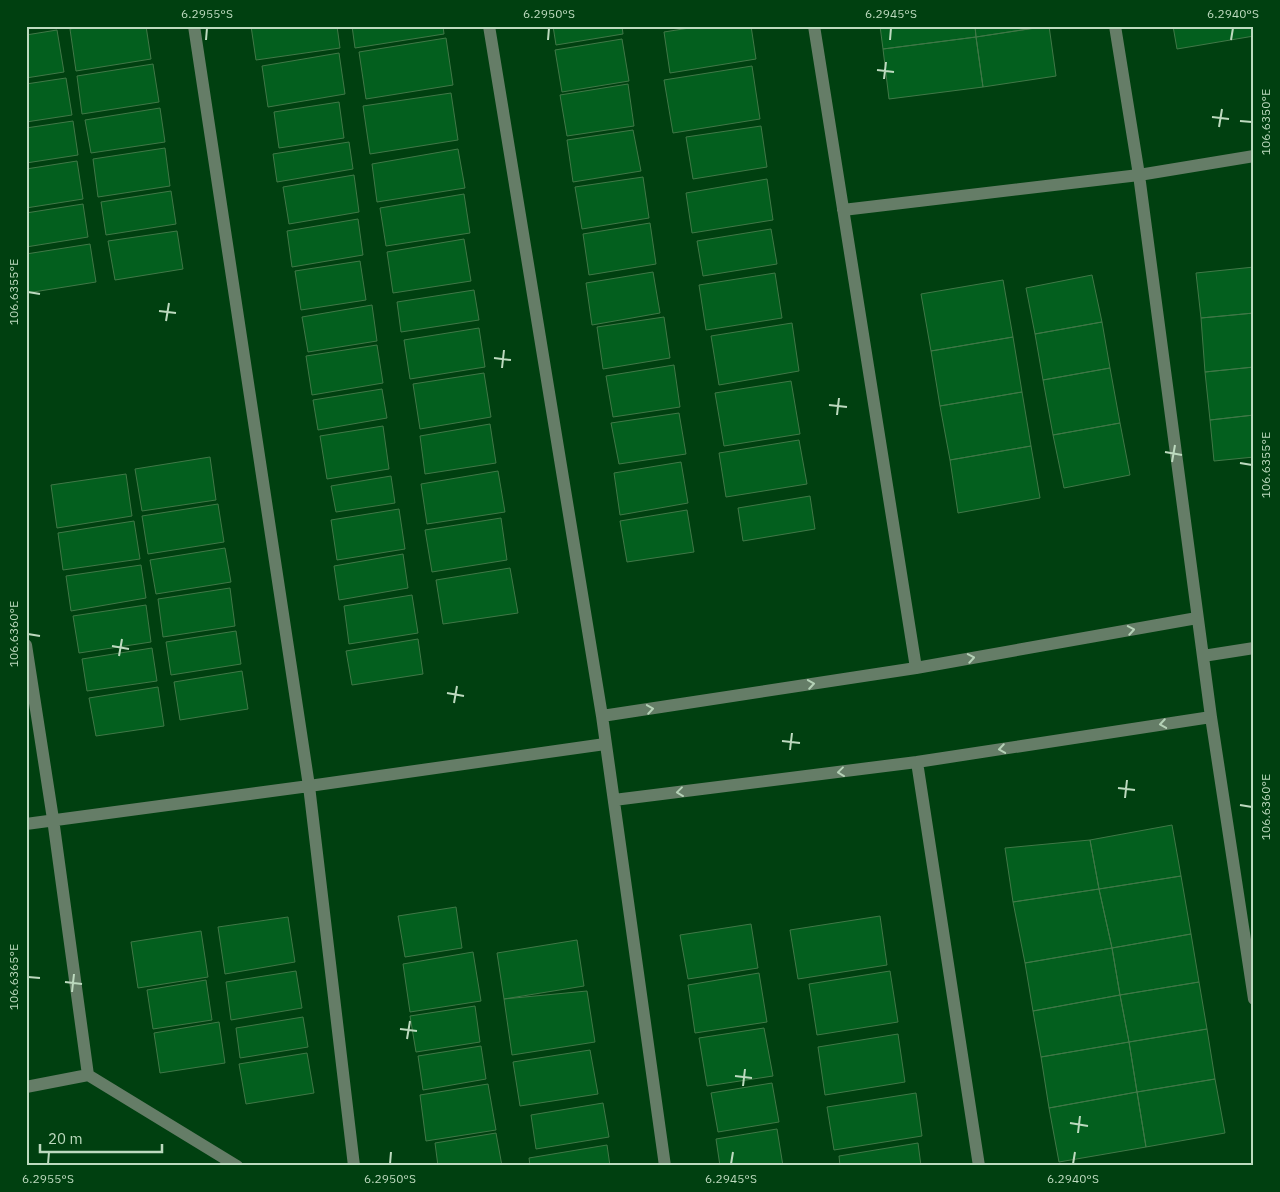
<svg xmlns="http://www.w3.org/2000/svg" width="1280" height="1192" viewBox="0 0 1280 1192" font-family="'IBM Plex Sans',sans-serif">
	<style>
		.building { fill: #035f1e; stroke: #407847 }
		.lines { fill: none; stroke-linecap: round; stroke-linejoin: round }
		.minor { stroke: #657d67; stroke-width: 12 }
		.oneway { stroke: #b4d1b6 }
		.ticks { fill: none; stroke: #bddabf; stroke-width: 2 }
		.neatline { fill: none; stroke: #bddabf; stroke-width: 2 }
		.ticks-label { font-size: 12px; text-anchor: middle; fill: #bddabf }
	</style>
	<rect width="100%" height="100%" fill="#004010"/>
	<path class="building" d="M 86,26 L 146,26 L 151,59 L 76,71 L 70,29 Z
		M 251,26 L 337,26 L 340,48 L 256,60 Z
		M 352,26 L 443,26 L 444,34 L 355,48 Z
		M 553,26 L 622,26 L 623,34 L 556,45 Z
		M 702,26 L 751,26 L 756,59 L 670,73 L 664,32 Z
		M 880,26 L 975,26 L 976,37 L 883,49 Z
		M 975,26 L 1047,26 L 976,37 Z
		M 1049,26 L 1056,76 L 983,87 L 976,37 Z
		M 1173,26 L 1254,26 L 1254,36 L 1177,49 Z
		M 57,30 L 64,72 L 26,78 L 26,35 Z
		M 976,37 L 983,87 L 889,99 L 883,49 Z
		M 446,38 L 453,85 L 366,99 L 359,52 Z
		M 622,39 L 629,81 L 562,92 L 555,50 Z
		M 339,53 L 345,94 L 268,107 L 262,66 Z
		M 153,64 L 159,102 L 82,114 L 77,76 Z
		M 752,66 L 760,119 L 673,133 L 664,80 Z
		M 66,78 L 72,115 L 26,122 L 26,84 Z
		M 628,84 L 634,126 L 567,136 L 560,95 Z
		M 451,93 L 458,140 L 370,154 L 363,106 Z
		M 339,102 L 344,138 L 279,148 L 274,112 Z
		M 160,108 L 165,142 L 91,153 L 85,120 Z
		M 73,121 L 78,155 L 26,163 L 26,128 Z
		M 761,126 L 767,167 L 693,179 L 686,137 Z
		M 633,130 L 641,171 L 573,182 L 567,140 Z
		M 349,142 L 353,169 L 277,182 L 273,154 Z
		M 165,148 L 170,186 L 98,197 L 93,159 Z
		M 458,149 L 465,188 L 377,202 L 372,164 Z
		M 77,161 L 83,199 L 26,208 L 26,169 Z
		M 354,175 L 359,212 L 289,224 L 283,187 Z
		M 643,177 L 649,218 L 582,229 L 575,187 Z
		M 767,179 L 773,220 L 692,233 L 686,193 Z
		M 171,191 L 176,224 L 106,235 L 101,202 Z
		M 464,194 L 470,233 L 386,246 L 380,208 Z
		M 83,204 L 88,237 L 26,247 L 26,213 Z
		M 358,219 L 363,255 L 292,267 L 287,231 Z
		M 650,223 L 656,264 L 589,275 L 583,234 Z
		M 771,229 L 777,264 L 703,276 L 697,241 Z
		M 177,231 L 183,269 L 115,280 L 108,241 Z
		M 464,239 L 471,281 L 393,293 L 387,252 Z
		M 90,244 L 96,282 L 27,293 L 26,254 Z
		M 360,261 L 366,300 L 301,310 L 295,271 Z
		M 1254,267 L 1254,313 L 1201,318 L 1196,273 Z
		M 653,272 L 660,313 L 592,325 L 586,283 Z
		M 775,273 L 782,318 L 706,330 L 699,285 Z
		M 1092,275 L 1102,322 L 1035,334 L 1026,288 Z
		M 1003,280 L 1013,337 L 931,351 L 921,294 Z
		M 474,290 L 479,320 L 401,332 L 397,302 Z
		M 372,305 L 377,341 L 308,352 L 302,317 Z
		M 1254,313 L 1254,367 L 1205,372 L 1201,318 Z
		M 664,317 L 670,358 L 603,369 L 597,327 Z
		M 1102,322 L 1110,368 L 1043,380 L 1035,334 Z
		M 792,323 L 799,371 L 719,385 L 711,336 Z
		M 479,328 L 485,367 L 410,379 L 404,340 Z
		M 1013,337 L 1022,392 L 940,406 L 931,351 Z
		M 377,345 L 383,383 L 312,395 L 306,356 Z
		M 674,365 L 680,407 L 613,417 L 606,376 Z
		M 1254,367 L 1254,415 L 1210,420 L 1205,372 Z
		M 1110,368 L 1120,423 L 1053,435 L 1043,380 Z
		M 484,373 L 491,417 L 420,429 L 413,384 Z
		M 791,381 L 800,434 L 724,446 L 715,393 Z
		M 382,389 L 387,418 L 318,430 L 313,400 Z
		M 1022,392 L 1031,446 L 950,460 L 940,406 Z
		M 679,413 L 686,454 L 619,464 L 611,423 Z
		M 1254,415 L 1254,457 L 1214,461 L 1210,420 Z
		M 1120,423 L 1130,475 L 1064,488 L 1053,435 Z
		M 490,424 L 496,463 L 425,474 L 420,436 Z
		M 383,426 L 389,469 L 327,479 L 320,436 Z
		M 799,440 L 807,484 L 726,497 L 719,453 Z
		M 1031,446 L 1040,498 L 958,513 L 950,460 Z
		M 210,457 L 216,500 L 142,511 L 135,469 Z
		M 681,462 L 688,503 L 620,515 L 614,473 Z
		M 498,471 L 505,512 L 427,524 L 421,484 Z
		M 126,474 L 132,516 L 57,528 L 51,485 Z
		M 391,476 L 395,503 L 336,512 L 331,486 Z
		M 810,496 L 815,529 L 743,541 L 738,508 Z
		M 218,504 L 224,542 L 148,554 L 142,516 Z
		M 399,509 L 405,549 L 337,560 L 331,520 Z
		M 687,510 L 694,552 L 627,562 L 620,521 Z
		M 501,518 L 507,560 L 432,572 L 425,530 Z
		M 134,521 L 140,559 L 63,570 L 58,533 Z
		M 225,548 L 231,582 L 156,594 L 150,560 Z
		M 403,554 L 408,588 L 339,600 L 334,566 Z
		M 141,565 L 146,598 L 71,611 L 66,576 Z
		M 510,568 L 518,613 L 443,624 L 436,580 Z
		M 230,588 L 235,626 L 163,637 L 158,599 Z
		M 412,595 L 418,633 L 349,644 L 344,606 Z
		M 146,605 L 151,642 L 79,653 L 73,616 Z
		M 236,631 L 241,664 L 171,675 L 166,642 Z
		M 418,639 L 423,674 L 352,685 L 346,651 Z
		M 152,648 L 157,681 L 87,691 L 82,659 Z
		M 242,671 L 248,709 L 180,720 L 174,682 Z
		M 158,687 L 164,726 L 96,736 L 89,698 Z
		M 1172,825 L 1181,876 L 1099,889 L 1090,840 Z
		M 1090,840 L 1099,889 L 1013,902 L 1005,848 Z
		M 1181,876 L 1191,934 L 1112,948 L 1099,889 Z
		M 1099,889 L 1112,948 L 1025,963 L 1013,902 Z
		M 456,907 L 462,948 L 405,957 L 398,916 Z
		M 880,916 L 887,965 L 798,979 L 790,930 Z
		M 288,917 L 295,962 L 225,974 L 218,927 Z
		M 751,924 L 758,968 L 688,979 L 680,935 Z
		M 201,931 L 208,977 L 138,988 L 131,942 Z
		M 1191,934 L 1199,982 L 1120,995 L 1112,948 Z
		M 577,940 L 584,986 L 504,999 L 497,953 Z
		M 1112,948 L 1120,995 L 1033,1011 L 1025,963 Z
		M 473,952 L 481,1001 L 410,1012 L 403,964 Z
		M 296,971 L 302,1008 L 231,1020 L 226,982 Z
		M 890,971 L 898,1022 L 817,1035 L 809,984 Z
		M 759,973 L 767,1022 L 695,1033 L 688,985 Z
		M 206,980 L 212,1020 L 153,1029 L 147,990 Z
		M 1199,982 L 1207,1029 L 1129,1042 L 1120,995 Z
		M 587,991 L 595,1042 L 512,1055 L 504,999 Z
		M 1120,995 L 1129,1042 L 1041,1057 L 1033,1011 Z
		M 475,1006 L 480,1042 L 416,1052 L 410,1016 Z
		M 303,1017 L 308,1047 L 240,1058 L 236,1028 Z
		M 219,1022 L 225,1063 L 160,1073 L 154,1033 Z
		M 764,1028 L 773,1076 L 707,1086 L 699,1038 Z
		M 1207,1029 L 1215,1079 L 1137,1092 L 1129,1042 Z
		M 898,1034 L 905,1082 L 825,1095 L 818,1047 Z
		M 1129,1042 L 1137,1092 L 1049,1108 L 1041,1057 Z
		M 481,1046 L 486,1079 L 423,1090 L 418,1056 Z
		M 590,1050 L 598,1094 L 520,1106 L 513,1062 Z
		M 307,1053 L 314,1093 L 246,1104 L 239,1064 Z
		M 1215,1079 L 1225,1133 L 1146,1147 L 1137,1092 Z
		M 772,1083 L 779,1122 L 718,1132 L 711,1093 Z
		M 488,1084 L 496,1130 L 426,1141 L 420,1095 Z
		M 1137,1092 L 1146,1147 L 1059,1162 L 1049,1108 Z
		M 916,1093 L 922,1136 L 834,1150 L 827,1107 Z
		M 603,1103 L 609,1137 L 536,1149 L 531,1115 Z
		M 777,1129 L 783,1166 L 720,1166 L 716,1139 Z
		M 496,1133 L 502,1166 L 438,1166 L 435,1143 Z
		M 918,1143 L 921,1166 L 840,1166 L 839,1156 Z
		M 607,1145 L 610,1166 L 530,1166 L 529,1158 Z"/>
	<g class="lines">
		<path class="minor" d="M 194,26 L 309,786 L 354,1166
			M 489,26 L 602,716 L 665,1166
			M 814,26 L 916,668
			M 1115,26 L 1139,175 L 1211,717 L 1254,999
			M 843,210 L 1139,175 L 1254,156
			M 26,645 L 53,819 L 88,1075 L 26,1087
			M 1203,656 L 1254,648
			M 602,716 L 916,668 L 1197,618
			M 917,762 L 979,1166
			M 614,800 L 917,762 L 1211,717
			M 26,824 L 309,786 L 605,744
			M 88,1075 L 237,1166"/>
	</g>
	<defs><path id="oneway-chevron" d="M-2-3.5L2.5 0L-2 3.5" fill="none" stroke-width="1.6" stroke-linecap="round" stroke-linejoin="round" transform="scale(1.25)"/></defs>
	<g class="oneway">
		<use href="#oneway-chevron" transform="translate(1131 630) rotate(-10)"/>
		<use href="#oneway-chevron" transform="translate(971 658) rotate(-10)"/>
		<use href="#oneway-chevron" transform="translate(811 684) rotate(-9)"/>
		<use href="#oneway-chevron" transform="translate(650 709) rotate(-9)"/>
		<use href="#oneway-chevron" transform="translate(1163 724) rotate(171)"/>
		<use href="#oneway-chevron" transform="translate(1002 749) rotate(171)"/>
		<use href="#oneway-chevron" transform="translate(841 772) rotate(173)"/>
		<use href="#oneway-chevron" transform="translate(680 792) rotate(173)"/>
	</g>
	<path class="ticks" d="M 206,40 L 207,28M 548,40 L 549,28M 890,40 L 891,28M 1231,40 L 1233,28M 877,70 L 894,72M 884,79 L 886,62M 1212,117 L 1229,119M 1240,121 L 1252,122M 1219,127 L 1222,109M 28,292 L 40,294M 159,311 L 176,313M 166,321 L 169,303M 494,358 L 511,360M 502,368 L 504,350M 829,405 L 847,407M 837,415 L 839,398M 1165,452 L 1182,455M 1172,462 L 1175,445M 1240,463 L 1252,465M 28,634 L 40,636M 112,646 L 129,649M 119,656 L 122,639M 447,693 L 464,696M 454,703 L 457,686M 782,741 L 800,743M 790,750 L 792,733M 1118,788 L 1135,790M 1125,798 L 1127,780M 1240,805 L 1252,807M 28,977 L 40,978M 65,982 L 82,984M 72,992 L 74,974M 400,1029 L 417,1031M 407,1039 L 410,1021M 735,1076 L 752,1078M 743,1086 L 745,1069M 1070,1123 L 1088,1126M 1078,1133 L 1080,1116M 48,1164 L 49,1152M 390,1164 L 391,1152M 731,1164 L 733,1152M 1073,1164 L 1075,1152"/>
	<rect width="1280" height="1192" fill="none" stroke="#004010" stroke-width="55"/>
	<path d="M40 1144v8h122v-8" fill="none" stroke="#bddabf" stroke-width="2.5"/>
	<text x="48" y="1144" font-size="15" fill="#bddabf" stroke="#004010" stroke-width="4" paint-order="stroke">20 m</text>
	<rect x="28" y="28" width="1224" height="1136" class="neatline"/>
	<g class="ticks-label">
		<text x="207" y="18">6.2955°S</text>
		<text x="549" y="18">6.2950°S</text>
		<text x="891" y="18">6.2945°S</text>
		<text x="1233" y="18">6.2940°S</text>
		<text transform="translate(1266 122) rotate(-90)" y="4">106.6350°E</text>
		<text transform="translate(14 292) rotate(-90)" y="4">106.6355°E</text>
		<text transform="translate(1266 465) rotate(-90)" y="4">106.6355°E</text>
		<text transform="translate(14 634) rotate(-90)" y="4">106.6360°E</text>
		<text transform="translate(1266 807) rotate(-90)" y="4">106.6360°E</text>
		<text transform="translate(14 977) rotate(-90)" y="4">106.6365°E</text>
		<text x="48" y="1183">6.2955°S</text>
		<text x="390" y="1183">6.2950°S</text>
		<text x="731" y="1183">6.2945°S</text>
		<text x="1073" y="1183">6.2940°S</text>
	</g>
</svg>
